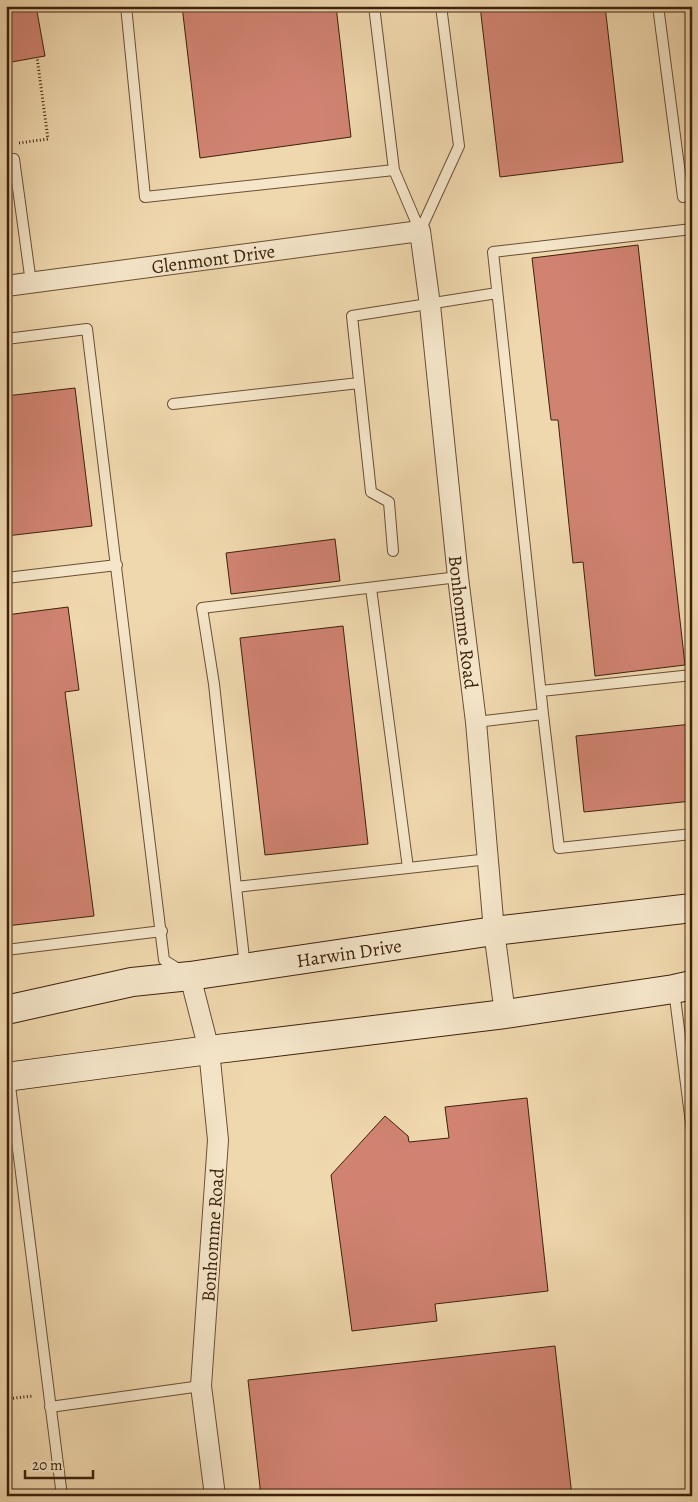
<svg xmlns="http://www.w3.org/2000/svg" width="698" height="1502" viewBox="0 0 698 1502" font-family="Alegreya,serif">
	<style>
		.building { fill: #d18372; stroke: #3d210c }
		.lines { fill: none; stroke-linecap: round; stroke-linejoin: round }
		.lane-casing { stroke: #6a4f34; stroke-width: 12 }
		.street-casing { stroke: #6a4f34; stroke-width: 22 }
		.secondary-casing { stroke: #3d210c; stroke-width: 30 }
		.path { stroke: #3d210c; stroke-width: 3; stroke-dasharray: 1 2.5; stroke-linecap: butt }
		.lane { stroke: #f5e6ca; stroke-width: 10 }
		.street { stroke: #f5e6ca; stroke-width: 20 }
		.secondary { stroke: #f5e6ca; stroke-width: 28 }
		.labels { text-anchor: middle; stroke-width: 4; stroke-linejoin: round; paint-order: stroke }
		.street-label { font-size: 19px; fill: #3d210c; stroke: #f5e6ca }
	</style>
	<rect width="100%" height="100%" fill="#f0d8ae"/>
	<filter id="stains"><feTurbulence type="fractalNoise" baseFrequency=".004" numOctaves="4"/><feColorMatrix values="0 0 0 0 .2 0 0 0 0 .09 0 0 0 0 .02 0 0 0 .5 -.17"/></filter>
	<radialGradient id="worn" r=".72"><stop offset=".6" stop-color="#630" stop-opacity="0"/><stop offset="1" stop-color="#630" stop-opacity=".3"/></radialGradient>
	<path class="building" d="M 6,6 L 36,6 L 45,56 L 6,63 Z
		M 182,6 L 336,6 L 351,137 L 200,158 Z
		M 480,6 L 605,6 L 623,162 L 500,177 Z
		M 638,245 L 685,665 L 595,676 L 583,562 L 573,563 L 558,420 L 551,420 L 532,258 Z
		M 75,388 L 92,526 L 6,536 L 6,396 Z
		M 335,539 L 340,581 L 231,594 L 226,553 Z
		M 68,607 L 79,690 L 65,692 L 94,916 L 6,926 L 6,615 Z
		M 343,626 L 368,844 L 265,855 L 240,638 Z
		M 692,724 L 692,801 L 584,812 L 576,736 Z
		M 527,1098 L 548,1291 L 435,1304 L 437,1321 L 352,1331 L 331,1175 L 385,1116 L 408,1136 L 409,1142 L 449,1138 L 445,1107 Z
		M 555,1346 L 572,1496 L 261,1496 L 248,1380 Z"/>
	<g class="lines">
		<defs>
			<path id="lane" d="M 126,6 L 145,197 L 394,170
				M 374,6 L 394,170 L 420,231
				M 658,6 L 683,197
				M 14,159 L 31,283
				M 692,229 L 493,252 L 543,714 L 559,848 L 692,834
				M 420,231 L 459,146 L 441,6
				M 6,339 L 87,329 L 164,960 L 180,970
				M 173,404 L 359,383
				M 393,551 L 389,502 L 371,492 L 352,316 L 497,293
				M 6,578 L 117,565
				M 371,588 L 408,868 L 236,887 L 214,684 L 202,608 L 458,577
				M 541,691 L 692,675
				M 476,722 L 543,714
				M 408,868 L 489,859
				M 236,887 L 245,967
				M 6,950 L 162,931
				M 674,990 L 692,1131
				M 9,1078 L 62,1496
				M 50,1407 L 201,1386"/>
			<g id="street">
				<path id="s1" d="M 6,286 L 420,231 L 430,305 L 458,577 L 476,722 L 494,931 L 505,1014"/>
				<path d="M 190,976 L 209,1050 L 218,1140 L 201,1386 L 215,1496"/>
			</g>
			<g id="secondary">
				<path id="s2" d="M 6,1010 L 132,982 L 190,976 L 494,931 L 692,908"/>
				<path d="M 6,1077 L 209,1050 L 505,1014 L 674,989 L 692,985"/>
			</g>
		</defs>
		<use href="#lane" class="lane-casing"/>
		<use href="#street" class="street-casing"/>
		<use href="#secondary" class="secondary-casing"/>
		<path class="path" d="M 19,143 L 48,139 L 37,57
			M 6,1399 L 33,1396"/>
		<use href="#lane" class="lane"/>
		<use href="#street" class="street"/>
		<use href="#secondary" class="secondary"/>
	</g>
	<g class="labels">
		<g class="street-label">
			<text dy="7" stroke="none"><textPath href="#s1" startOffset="209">Glenmont Drive</textPath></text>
			<text dy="7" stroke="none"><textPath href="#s1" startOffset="811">Bonhomme Road</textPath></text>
			<text dy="7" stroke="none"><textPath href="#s2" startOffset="348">Harwin Drive</textPath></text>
			<text transform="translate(212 1235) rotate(-86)" y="7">Bonhomme Road</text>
		</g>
	</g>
	<rect width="698" height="1502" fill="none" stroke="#f0d8ae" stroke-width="25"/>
	<rect x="8" y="8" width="683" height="1487" fill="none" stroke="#3d210c" stroke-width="2.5"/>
	<rect x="12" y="12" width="673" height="1477" fill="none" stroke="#3d210c"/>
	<path d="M25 1470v8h68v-8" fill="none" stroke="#3d210c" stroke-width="2.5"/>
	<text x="32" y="1470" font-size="15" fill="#3d210c" stroke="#f5e6ca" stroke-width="4" paint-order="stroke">20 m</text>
	<rect width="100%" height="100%" filter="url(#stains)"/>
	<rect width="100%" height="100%" fill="url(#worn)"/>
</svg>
